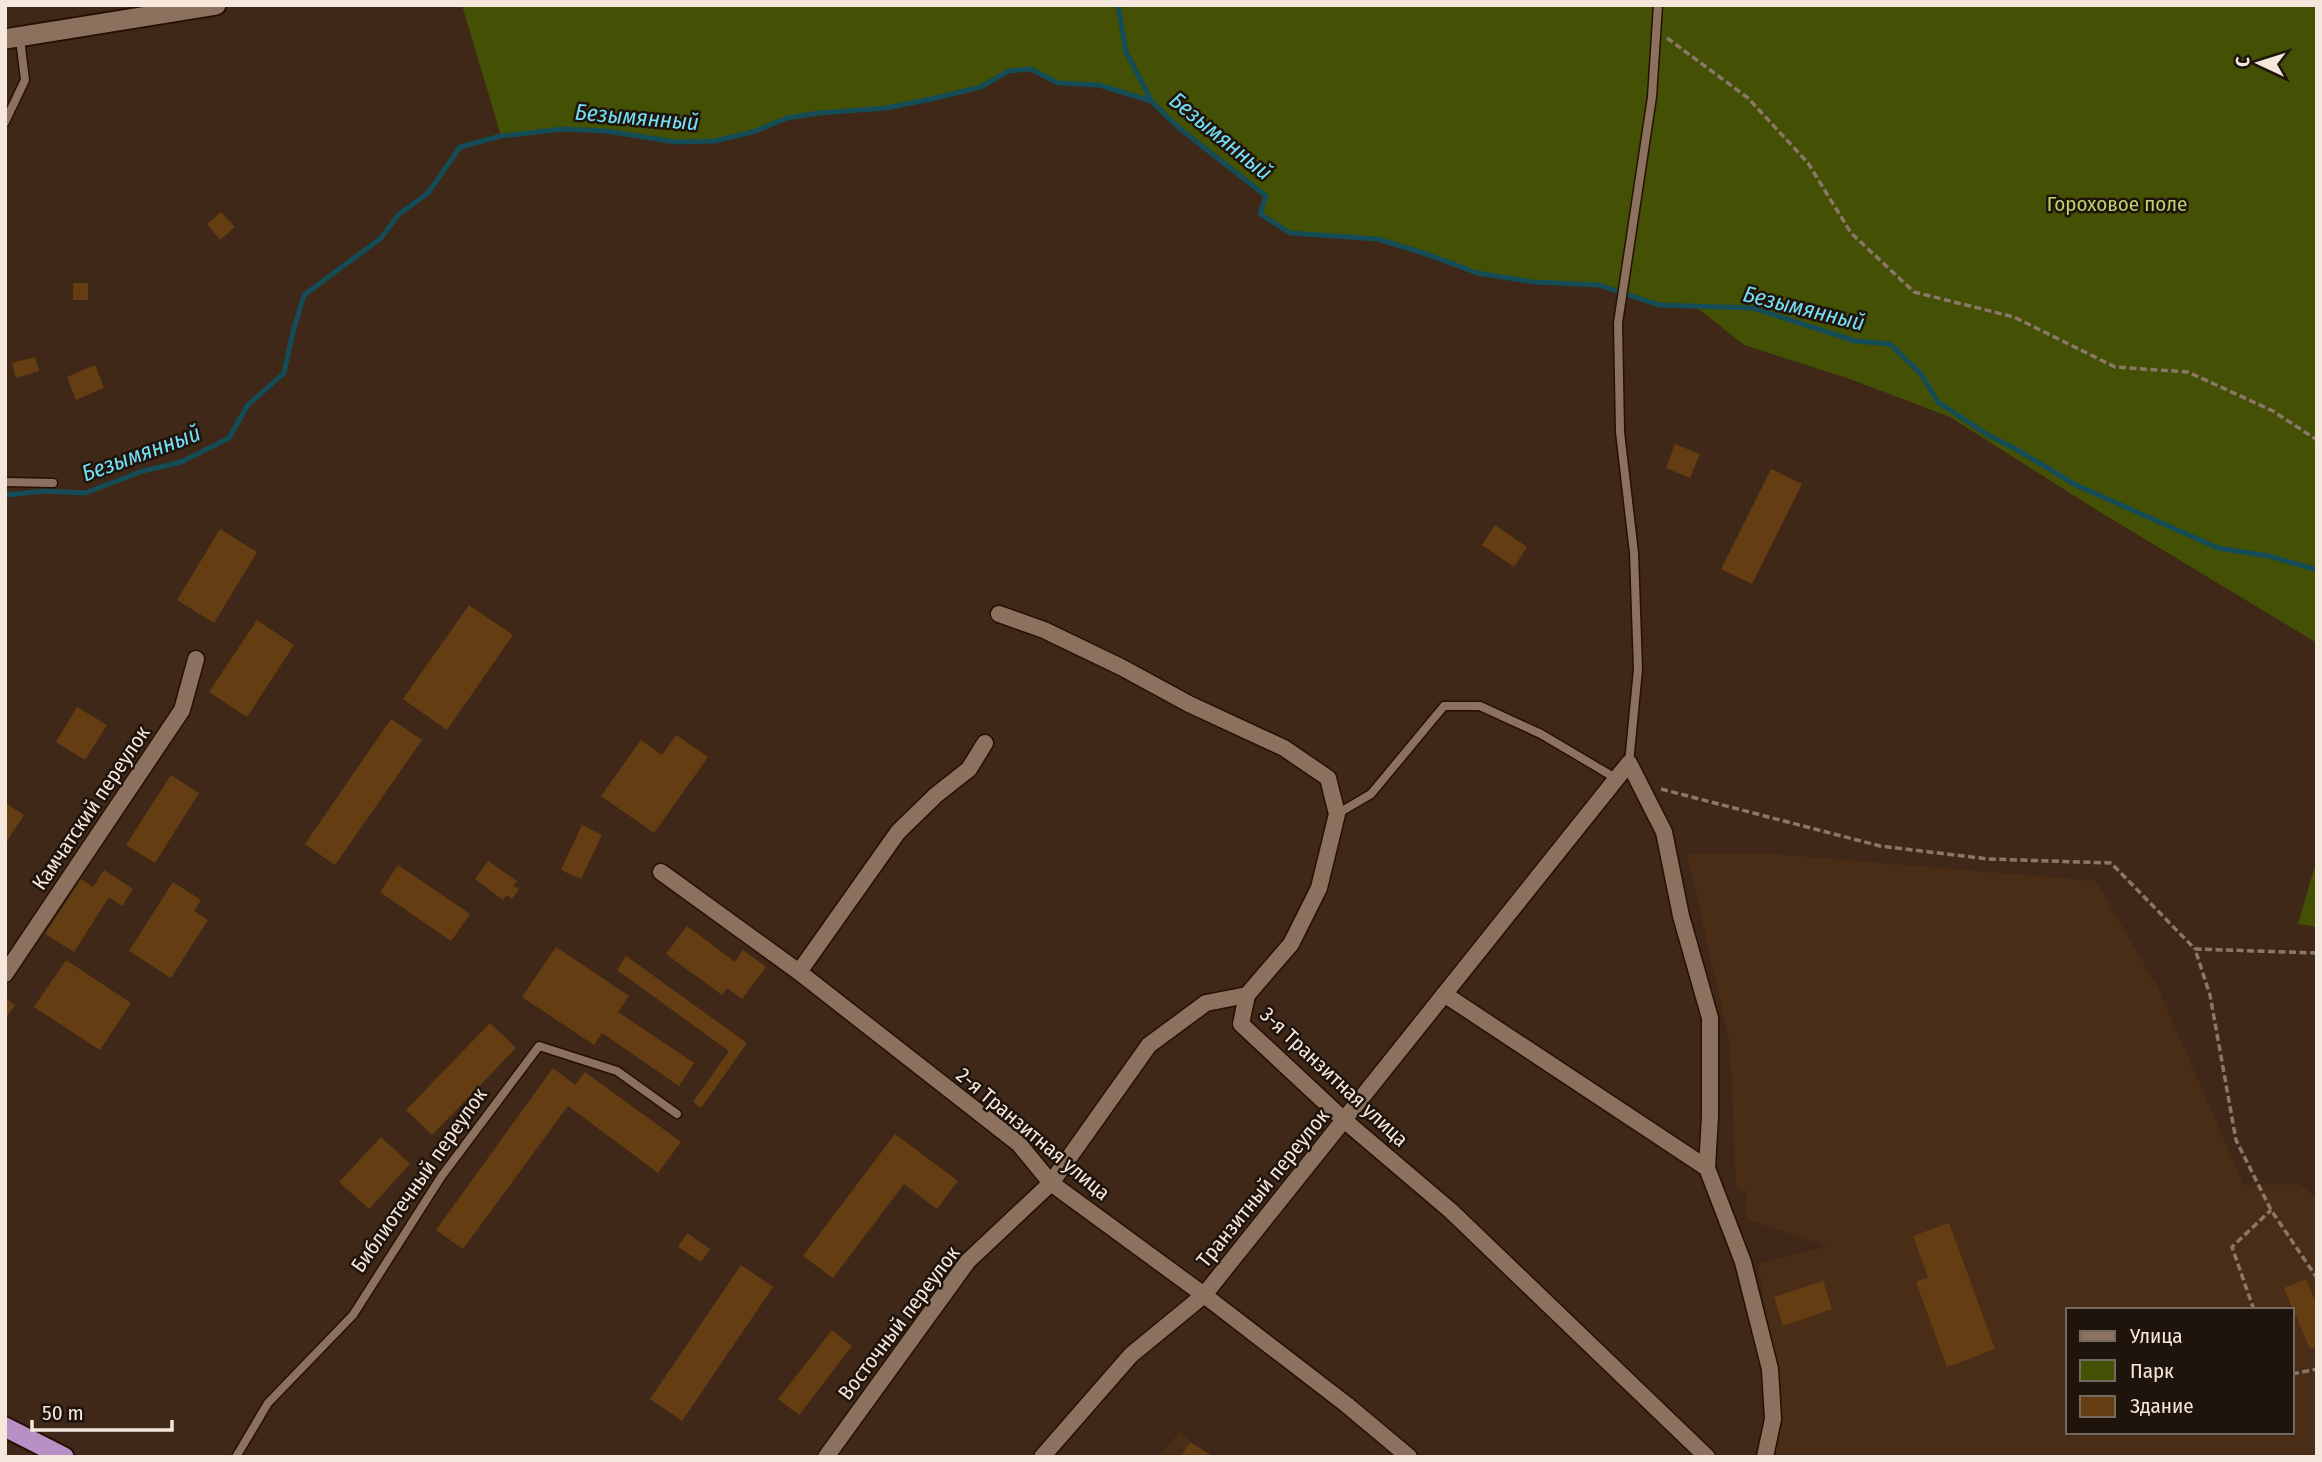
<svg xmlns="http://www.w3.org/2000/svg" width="2322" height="1462" viewBox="0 0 2322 1462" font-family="'Fira Sans Condensed',sans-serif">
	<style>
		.built { fill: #4a2d17; fill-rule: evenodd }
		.green { fill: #445004 }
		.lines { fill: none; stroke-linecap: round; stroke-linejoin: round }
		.stream { stroke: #144c57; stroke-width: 5 }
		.building { fill: #653d12 }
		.service-casing { stroke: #251002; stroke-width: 11 }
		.minor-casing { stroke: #251002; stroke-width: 19 }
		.tertiary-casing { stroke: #251002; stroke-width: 23 }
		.trunk-casing { stroke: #251002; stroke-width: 23 }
		.path { stroke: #8b7769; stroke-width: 3.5; stroke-dasharray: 7 3.5; stroke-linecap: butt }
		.service { stroke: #8c715e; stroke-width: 8 }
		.minor { stroke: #8c715e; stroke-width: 16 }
		.tertiary { stroke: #8c715e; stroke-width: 19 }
		.trunk { stroke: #b790c6; stroke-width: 19 }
		.labels { text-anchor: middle; stroke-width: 5; stroke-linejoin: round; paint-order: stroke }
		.park-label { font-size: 21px; fill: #bdd16c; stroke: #1e140c }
		.street-label { font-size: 21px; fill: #f6e7dc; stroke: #1e140c }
		.water-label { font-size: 23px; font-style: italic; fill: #74def6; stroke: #1e140c }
	</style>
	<rect width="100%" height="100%" fill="#3f2817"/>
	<path class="built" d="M 1687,853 L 1775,854 L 2096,881 L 2158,988 L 2244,1185 L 2300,1184 L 2317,1199 L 2317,1457 L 1774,1457 L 1783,1422 L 1758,1264 L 1826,1246 L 1746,1219 L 1747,1193 L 1736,1187 L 1730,1044 ZM 2068,1310 L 2292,1310 L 2292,1432 L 2068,1432 Z
		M 1180,1431 L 1190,1442 L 1214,1457 L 1158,1457 Z"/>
	<path class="green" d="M 462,5 L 2317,5 L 2317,643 L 2100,512 L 1950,417 L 1850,379 L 1744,345 L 1696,307 L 1659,305 L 1599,285 L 1534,282 L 1477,273 L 1429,255 L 1378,239 L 1290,233 L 1260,214 L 1266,196 L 1179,128 L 1151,101 L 1099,85 L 1058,83 L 1031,69 L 1008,71 L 981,87 L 931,99 L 886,108 L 819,113 L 787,118 L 753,132 L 714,141 L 676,142 L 606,131 L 563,129 L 501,136 Z
		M 2314,869 L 2317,869 L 2317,927 L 2298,924 Z"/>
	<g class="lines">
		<path class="stream" d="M 1118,5 L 1126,52 L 1151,100
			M 5,495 L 44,491 L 85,493 L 143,471 L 181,462 L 229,438 L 247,406 L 284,373 L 293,332 L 304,295 L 381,238 L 399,214 L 428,193 L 460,147 L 501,136 L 563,129 L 606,131 L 676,142 L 714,141 L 753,132 L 787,118 L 819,113 L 886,108 L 931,99 L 981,87 L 1008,71 L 1031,69 L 1058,83 L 1099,85 L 1151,101 L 1179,128 L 1266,196 L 1260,214 L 1290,233 L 1378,239 L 1429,255 L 1477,273 L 1534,282 L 1599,285 L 1659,305 L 1753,308 L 1855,341 L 1890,344 L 1921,374 L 1938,402 L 1988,435 L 2016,449 L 2076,485 L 2218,548 L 2269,556 L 2317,570"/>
	</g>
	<path class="building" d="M 221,212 L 235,227 L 220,240 L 207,224 Z
		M 73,283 L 88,283 L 88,300 L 73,300 Z
		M 35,357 L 39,371 L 16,378 L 12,363 Z
		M 95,365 L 104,388 L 76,400 L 67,377 Z
		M 1675,444 L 1700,454 L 1690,478 L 1666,468 Z
		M 1771,469 L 1802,484 L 1752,584 L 1721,569 Z
		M 1495,525 L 1527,547 L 1514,567 L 1482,545 Z
		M 220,529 L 257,552 L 214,623 L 177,600 Z
		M 469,605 L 513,635 L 447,730 L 403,699 Z
		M 257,620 L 294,645 L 247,717 L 209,692 Z
		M 77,707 L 107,725 L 85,760 L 56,742 Z
		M 391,719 L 422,740 L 335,865 L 305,844 Z
		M 676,735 L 708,757 L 654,833 L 601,796 L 641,740 L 662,755 Z
		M 171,775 L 199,793 L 155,863 L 126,845 Z
		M 5,803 L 24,815 L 5,844 Z
		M 582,825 L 602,835 L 581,879 L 561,870 Z
		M 488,861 L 517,881 L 513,886 L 519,889 L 512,899 L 507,895 L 503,900 L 475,879 Z
		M 398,865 L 470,914 L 451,941 L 380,892 Z
		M 104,870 L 133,889 L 122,906 L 109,897 L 74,952 L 45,934 L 81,879 L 93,887 Z
		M 173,882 L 201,900 L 194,911 L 208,920 L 171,978 L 129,951 Z
		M 687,926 L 735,962 L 743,950 L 766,967 L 742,999 L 727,988 L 722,995 L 666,954 Z
		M 556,947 L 629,996 L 618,1012 L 694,1063 L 679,1086 L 602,1033 L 594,1045 L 522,997 Z
		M 626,956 L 747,1043 L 701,1108 L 693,1102 L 729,1051 L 617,970 Z
		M 66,960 L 131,1003 L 100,1050 L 34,1007 Z
		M 5,998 L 15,1005 L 7,1016 L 5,1015 Z
		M 490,1023 L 516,1048 L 432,1135 L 406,1110 Z
		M 553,1068 L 575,1085 L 585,1072 L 681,1142 L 658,1173 L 568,1106 L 463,1249 L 436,1230 Z
		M 895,1134 L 958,1181 L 937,1209 L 904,1184 L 833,1278 L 803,1256 Z
		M 381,1137 L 410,1164 L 369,1209 L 339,1182 Z
		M 1949,1223 L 1995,1349 L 1947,1367 L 1916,1282 L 1928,1277 L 1913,1236 Z
		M 687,1233 L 710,1249 L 701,1262 L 678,1247 Z
		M 741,1265 L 773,1287 L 682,1421 L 650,1399 Z
		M 2306,1279 L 2317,1305 L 2317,1347 L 2310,1349 L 2284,1288 Z
		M 1823,1281 L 1832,1309 L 1783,1326 L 1774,1297 Z
		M 832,1330 L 852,1346 L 799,1415 L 778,1399 Z
		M 1190,1442 L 1214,1457 L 1181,1457 Z"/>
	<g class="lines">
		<defs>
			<path id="service" d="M 5,122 L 25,80 L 20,39
				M 5,482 L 53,483
				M 1629,763 L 1638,669 L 1634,553 L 1620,432 L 1618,323 L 1652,97 L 1658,5
				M 1337,814 L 1371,794 L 1444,706 L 1480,706 L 1541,734 L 1617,779
				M 236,1457 L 268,1403 L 353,1315 L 441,1177 L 539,1046 L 617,1071 L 677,1114"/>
			<path id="minor" d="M 999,614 L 1044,630 L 1121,667 L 1189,704 L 1284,748 L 1328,778 L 1337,814 L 1319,888 L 1291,944 L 1247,995 L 1241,1024 L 1344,1120 L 1451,1211 L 1707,1457
				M 661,872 L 799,972 L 1019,1144 L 1051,1183 L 1204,1295 L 1347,1405 L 1409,1457
				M 799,972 L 898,832 L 936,795 L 969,769 L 985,743
				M 5,974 L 182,710 L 196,659
				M 1444,994 L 1707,1168 L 1743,1262 L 1770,1369 L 1773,1419 L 1765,1457
				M 826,1457 L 968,1261 L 1051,1183 L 1149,1045 L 1206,1003 L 1247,995
				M 1042,1457 L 1131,1355 L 1204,1295 L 1629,763 L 1664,832 L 1681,916 L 1710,1018 L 1710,1116 L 1707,1168"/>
			<path id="tertiary" d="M 5,39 L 216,5"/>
			<path id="trunk" d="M 5,1427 L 64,1457"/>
		</defs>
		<use href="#service" class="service-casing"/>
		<use href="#minor" class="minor-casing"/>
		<use href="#tertiary" class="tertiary-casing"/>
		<use href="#trunk" class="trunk-casing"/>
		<path class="path" d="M 1667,38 L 1748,98 L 1808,163 L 1851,233 L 1914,292 L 2014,317 L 2115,367 L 2188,372 L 2273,411 L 2317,440
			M 1661,789 L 1880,846 L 1988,859 L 2111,863 L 2195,949
			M 2317,953 L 2195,949 L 2210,995 L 2236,1140 L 2271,1210 L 2317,1278
			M 2254,1310 L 2232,1247 L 2271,1210
			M 2292,1374 L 2317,1369"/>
		<use href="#service" class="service"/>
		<use href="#minor" class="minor"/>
		<use href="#tertiary" class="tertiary"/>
		<use href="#trunk" class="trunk"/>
	</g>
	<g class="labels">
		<g class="park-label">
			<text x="2117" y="211">Гороховое поле</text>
		</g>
		<g class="street-label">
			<text transform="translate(91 808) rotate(-56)" y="7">Камчатский переулок</text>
			<text transform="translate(1334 1077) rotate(43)" y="7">3-я Транзитная улица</text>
			<text transform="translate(1033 1134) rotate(40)" y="7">2-я Транзитная улица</text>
			<text transform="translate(419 1180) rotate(-55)" y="7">Библиотечный переулок</text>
			<text transform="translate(1263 1188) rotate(-51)" y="7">Транзитный переулок</text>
			<text transform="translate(899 1323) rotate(-53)" y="7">Восточный переулок</text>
		</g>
		<g class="water-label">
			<text transform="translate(637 117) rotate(5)" y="8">Безымянный</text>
			<text transform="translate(1221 136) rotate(39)" y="8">Безымянный</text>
			<text transform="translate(1804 308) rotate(14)" y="8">Безымянный</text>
			<text transform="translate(141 453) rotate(-20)" y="8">Безымянный</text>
		</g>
	</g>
	<rect width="2322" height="1462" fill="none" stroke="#f6e7dc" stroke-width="14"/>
	<rect x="2066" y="1308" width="228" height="126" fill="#1e140c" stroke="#74685f" stroke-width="2"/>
	<rect x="2080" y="1331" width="35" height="10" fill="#8c715e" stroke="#74685f" stroke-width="2"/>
	<text x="2130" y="1343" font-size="21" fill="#f6e7dc">Улица</text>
	<rect x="2080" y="1360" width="35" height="21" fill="#445004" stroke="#74685f" stroke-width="2"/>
	<text x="2130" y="1378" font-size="21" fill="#f6e7dc">Парк</text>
	<rect x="2080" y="1396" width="35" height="21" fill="#653d12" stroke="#74685f" stroke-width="2"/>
	<text x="2130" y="1413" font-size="21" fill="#f6e7dc">Здание</text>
	<g transform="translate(2259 63) rotate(274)" stroke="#1e140c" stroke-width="5" paint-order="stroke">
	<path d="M0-5L12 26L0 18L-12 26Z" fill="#f6e7dc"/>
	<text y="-10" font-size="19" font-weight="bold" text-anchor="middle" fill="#f6e7dc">С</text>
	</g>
	<path d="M32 1420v10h140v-10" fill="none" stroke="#f6e7dc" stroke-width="3.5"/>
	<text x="42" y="1420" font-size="21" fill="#f6e7dc" stroke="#1e140c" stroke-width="5" paint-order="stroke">50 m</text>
</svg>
